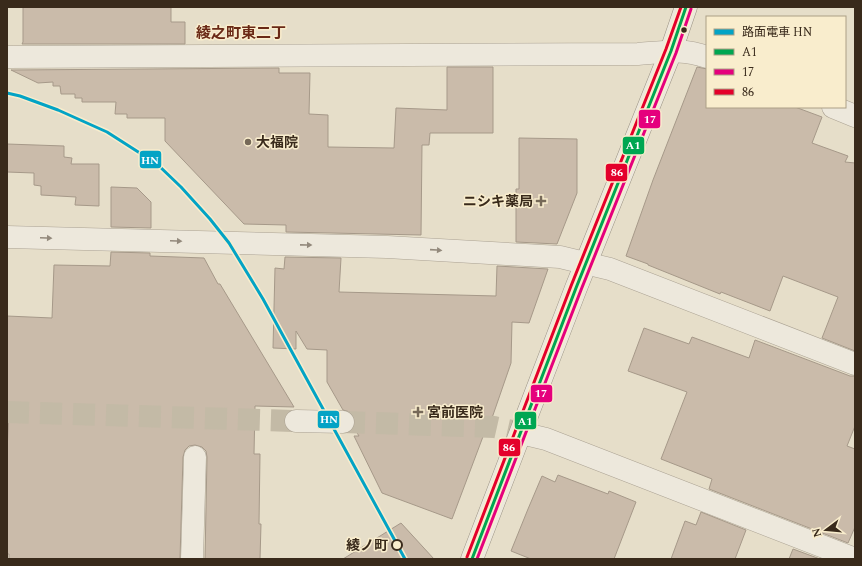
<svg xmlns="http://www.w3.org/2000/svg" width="862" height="566" viewBox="0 0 862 566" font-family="Spectral,'Noto Sans JP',serif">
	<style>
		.building { fill: #cabbaa; stroke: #a69989 }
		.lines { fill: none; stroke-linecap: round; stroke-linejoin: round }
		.pedestrian-tunnel { stroke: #c3baa6; stroke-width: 22; stroke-dasharray: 22 11; stroke-linecap: butt }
		.pedestrian-casing { stroke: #aba293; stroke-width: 23 }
		.minor-casing { stroke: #aba293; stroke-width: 23 }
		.secondary-casing { stroke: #9a9283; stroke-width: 23 }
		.pedestrian { stroke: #ede8dc; stroke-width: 22 }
		.minor { stroke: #ede8dc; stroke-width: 22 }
		.secondary { stroke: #ede8dc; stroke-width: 22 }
		.bus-1-casing { stroke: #f9edcd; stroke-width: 6 }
		.bus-2-casing { stroke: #f9edcd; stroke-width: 6 }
		.bus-3-casing { stroke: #f9edcd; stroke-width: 6 }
		.bus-1 { stroke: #00a651; stroke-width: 3 }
		.bus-2 { stroke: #e5007d; stroke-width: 3 }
		.bus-3 { stroke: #e4002b; stroke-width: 3 }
		.tram-1-casing { stroke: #f9edcd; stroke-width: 6 }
		.tram-1 { stroke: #03a3c5; stroke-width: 3 }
		.oneway { fill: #93897c }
		.bus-dot { fill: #392a1b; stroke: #f9edcd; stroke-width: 1.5 }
		.poi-dot { fill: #766958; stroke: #f9edcd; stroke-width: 1.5 }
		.stop-dot { fill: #f9edcd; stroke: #392a1b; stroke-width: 2 }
		.labels { text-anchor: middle; stroke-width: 3; stroke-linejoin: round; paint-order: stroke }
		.poi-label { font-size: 14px; font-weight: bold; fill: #392a1b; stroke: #f9edcd; text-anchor: start }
		.stop-label { font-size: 14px; font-weight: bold; fill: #392a1b; stroke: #f9edcd; text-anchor: end }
		.neighbourhood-label { font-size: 15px; font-weight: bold; fill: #6a2916; stroke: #f9edcd }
		.line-badge { stroke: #f9edcd; stroke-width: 1.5 }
		.badge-label { font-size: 11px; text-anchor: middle; font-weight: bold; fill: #fff }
	</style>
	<rect width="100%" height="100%" fill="#e6dec9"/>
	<path class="building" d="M 23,7 L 171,7 L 171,22 L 185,22 L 185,44 L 22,44 L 23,42 Z
		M 447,67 L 493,67 L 493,133 L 430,133 L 429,145 L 422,145 L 421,235 L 286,232 L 286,225 L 244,224 L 165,141 L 165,118 L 127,118 L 127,114 L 115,114 L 116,102 L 82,102 L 82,98 L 75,98 L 75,94 L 61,94 L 60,86 L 53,86 L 53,82 L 38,83 L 11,70 L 279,68 L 279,73 L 310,73 L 309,114 L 328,115 L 328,147 L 394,148 L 396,108 L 447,110 Z
		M 697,67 L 707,69 L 707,107 L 795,107 L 822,117 L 812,143 L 848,156 L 845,162 L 855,163 L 855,351 L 822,338 L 838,297 L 783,276 L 770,311 L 721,292 L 720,294 L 648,265 L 648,264 L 626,256 L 653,180 Z
		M 519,138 L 577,139 L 577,193 L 557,244 L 516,242 L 516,189 L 519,189 Z
		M 7,144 L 64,146 L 64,157 L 72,158 L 71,164 L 99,164 L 99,206 L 75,205 L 76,197 L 41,195 L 41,186 L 34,185 L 34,173 L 7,172 Z
		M 111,187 L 137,188 L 151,202 L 151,228 L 111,227 Z
		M 111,252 L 150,253 L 150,256 L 204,258 L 218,284 L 220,284 L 294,407 L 255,406 L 254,454 L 260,454 L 259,524 L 261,524 L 260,559 L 205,559 L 207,457 L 206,451 L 202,447 L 195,445 L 189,446 L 185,450 L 183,457 L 180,559 L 9,559 L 9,554 L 7,554 L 7,454 L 9,404 L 7,404 L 7,316 L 52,318 L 54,265 L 110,266 Z
		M 285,257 L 341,258 L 339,292 L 496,296 L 497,266 L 548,269 L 529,323 L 512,322 L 511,363 L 492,418 L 490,418 L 452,519 L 382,493 L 354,436 L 359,436 L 354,428 L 355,422 L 354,416 L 350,412 L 343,410 L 327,382 L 327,350 L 307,349 L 296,331 L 296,349 L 273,348 L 275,268 L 284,269 Z
		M 644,328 L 689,344 L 692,337 L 749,358 L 755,340 L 850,376 L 855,376 L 855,426 L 847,446 L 855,449 L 855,527 L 848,543 L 709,489 L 712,479 L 661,459 L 687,392 L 628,371 Z
		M 558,475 L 608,494 L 609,491 L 636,502 L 614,559 L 531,559 L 511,551 L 528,509 L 542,476 L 555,482 Z
		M 701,512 L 746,530 L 735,559 L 671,559 L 685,521 L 696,525 Z
		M 401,523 L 434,559 L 343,559 Z
		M 793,549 L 820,559 L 789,559 Z"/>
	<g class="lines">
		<path class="pedestrian-tunnel" d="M 7,412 L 296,421
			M 343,422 L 494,427 L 521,433"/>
		<defs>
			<path id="pedestrian" d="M 296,421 L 343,422"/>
			<path id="minor" d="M 7,57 L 638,54 C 663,52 683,48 707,57
				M 833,107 L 855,116
				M 7,237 L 387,247 L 560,257 L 610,269 L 855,364
				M 521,433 L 546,439 L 855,559
				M 192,559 L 195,457"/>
			<path id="secondary" d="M 472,559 L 576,288 L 671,51 L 686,7"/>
		</defs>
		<use href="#pedestrian" class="pedestrian-casing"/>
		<use href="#minor" class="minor-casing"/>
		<use href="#secondary" class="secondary-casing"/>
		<use href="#pedestrian" class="pedestrian"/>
		<use href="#minor" class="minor"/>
		<use href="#secondary" class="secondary"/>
		<defs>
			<path id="bus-1" d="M 472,559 L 576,288 L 671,51 L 686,7"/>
			<path id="bus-2" d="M 477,559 L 581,290 L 676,53 L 691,9"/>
			<path id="bus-3" d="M 467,557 L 571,286 L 666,49 L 681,7"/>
		</defs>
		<use href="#bus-1" class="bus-1-casing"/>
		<use href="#bus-2" class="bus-2-casing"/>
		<use href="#bus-3" class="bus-3-casing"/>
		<use href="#bus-1" class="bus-1"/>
		<use href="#bus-2" class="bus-2"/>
		<use href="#bus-3" class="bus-3"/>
		<defs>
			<path id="tram-1" d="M 7,93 L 20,96 L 58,110 L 107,132 L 157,164 L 181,187 L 210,219 L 229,243 L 263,299 L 405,559"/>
		</defs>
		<use href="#tram-1" class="tram-1-casing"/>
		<use href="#tram-1" class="tram-1"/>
	</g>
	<defs><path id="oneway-solid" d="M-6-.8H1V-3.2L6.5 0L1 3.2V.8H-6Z"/></defs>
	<g class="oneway">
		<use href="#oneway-solid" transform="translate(46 238) rotate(2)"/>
		<use href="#oneway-solid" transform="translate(176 241) rotate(2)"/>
		<use href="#oneway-solid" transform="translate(306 245) rotate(1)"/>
		<use href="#oneway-solid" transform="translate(436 250) rotate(4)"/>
	</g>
	<circle class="bus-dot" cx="684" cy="30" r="3.5"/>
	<g class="poi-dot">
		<circle cx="248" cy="142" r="4"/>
		<path d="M539 195h4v4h4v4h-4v4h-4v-4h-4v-4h4z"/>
		<path d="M416 406h4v4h4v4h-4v4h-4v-4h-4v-4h4z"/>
	</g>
	<circle class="stop-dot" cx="397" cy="545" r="5"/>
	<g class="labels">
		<g class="poi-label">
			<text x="256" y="147">大福院</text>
			<text x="533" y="206" text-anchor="end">ニシキ薬局</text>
			<text x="427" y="417">宮前医院</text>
		</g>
		<g class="stop-label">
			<text x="388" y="550">綾ノ町</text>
		</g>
		<g class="neighbourhood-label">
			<text x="241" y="38">綾之町東二丁</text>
		</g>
	</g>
	<g class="line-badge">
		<rect x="638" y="109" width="23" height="20" rx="4" fill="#e5007d"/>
		<rect x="622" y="136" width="23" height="19" rx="4" fill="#00a651"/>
		<rect x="139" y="150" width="23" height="19" rx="4" fill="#03a3c5"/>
		<rect x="605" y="163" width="23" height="19" rx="4" fill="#e4002b"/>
		<rect x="530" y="384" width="23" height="19" rx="4" fill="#e5007d"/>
		<rect x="317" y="410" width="23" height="19" rx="4" fill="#03a3c5"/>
		<rect x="514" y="411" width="23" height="19" rx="4" fill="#00a651"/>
		<rect x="498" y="438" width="23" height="19" rx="4" fill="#e4002b"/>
	</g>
	<g class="badge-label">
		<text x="650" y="123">17</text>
		<text x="633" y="149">A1</text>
		<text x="150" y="164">HN</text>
		<text x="617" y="176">86</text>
		<text x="541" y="397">17</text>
		<text x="329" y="423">HN</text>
		<text x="525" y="425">A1</text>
		<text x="509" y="451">86</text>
	</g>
	<rect width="862" height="566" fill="none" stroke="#392a1b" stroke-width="16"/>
	<rect x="706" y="16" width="140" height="92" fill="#f9edcd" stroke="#ac9f86"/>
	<rect x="714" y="29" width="20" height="6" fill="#03a3c5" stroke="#ac9f86"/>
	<text x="742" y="36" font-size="12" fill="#392a1b">路面電車 HN</text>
	<rect x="714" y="49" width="20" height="6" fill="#00a651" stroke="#ac9f86"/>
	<text x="742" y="56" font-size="12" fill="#392a1b">A1</text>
	<rect x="714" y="69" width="20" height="6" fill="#e5007d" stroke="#ac9f86"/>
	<text x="742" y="76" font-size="12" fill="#392a1b">17</text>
	<rect x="714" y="89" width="20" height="6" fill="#e4002b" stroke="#ac9f86"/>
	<text x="742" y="96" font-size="12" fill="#392a1b">86</text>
	<g transform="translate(826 530) rotate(254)" stroke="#f9edcd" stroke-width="3" paint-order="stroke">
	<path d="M0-3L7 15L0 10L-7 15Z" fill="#392a1b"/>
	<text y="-6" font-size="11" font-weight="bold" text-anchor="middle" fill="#392a1b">N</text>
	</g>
</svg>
